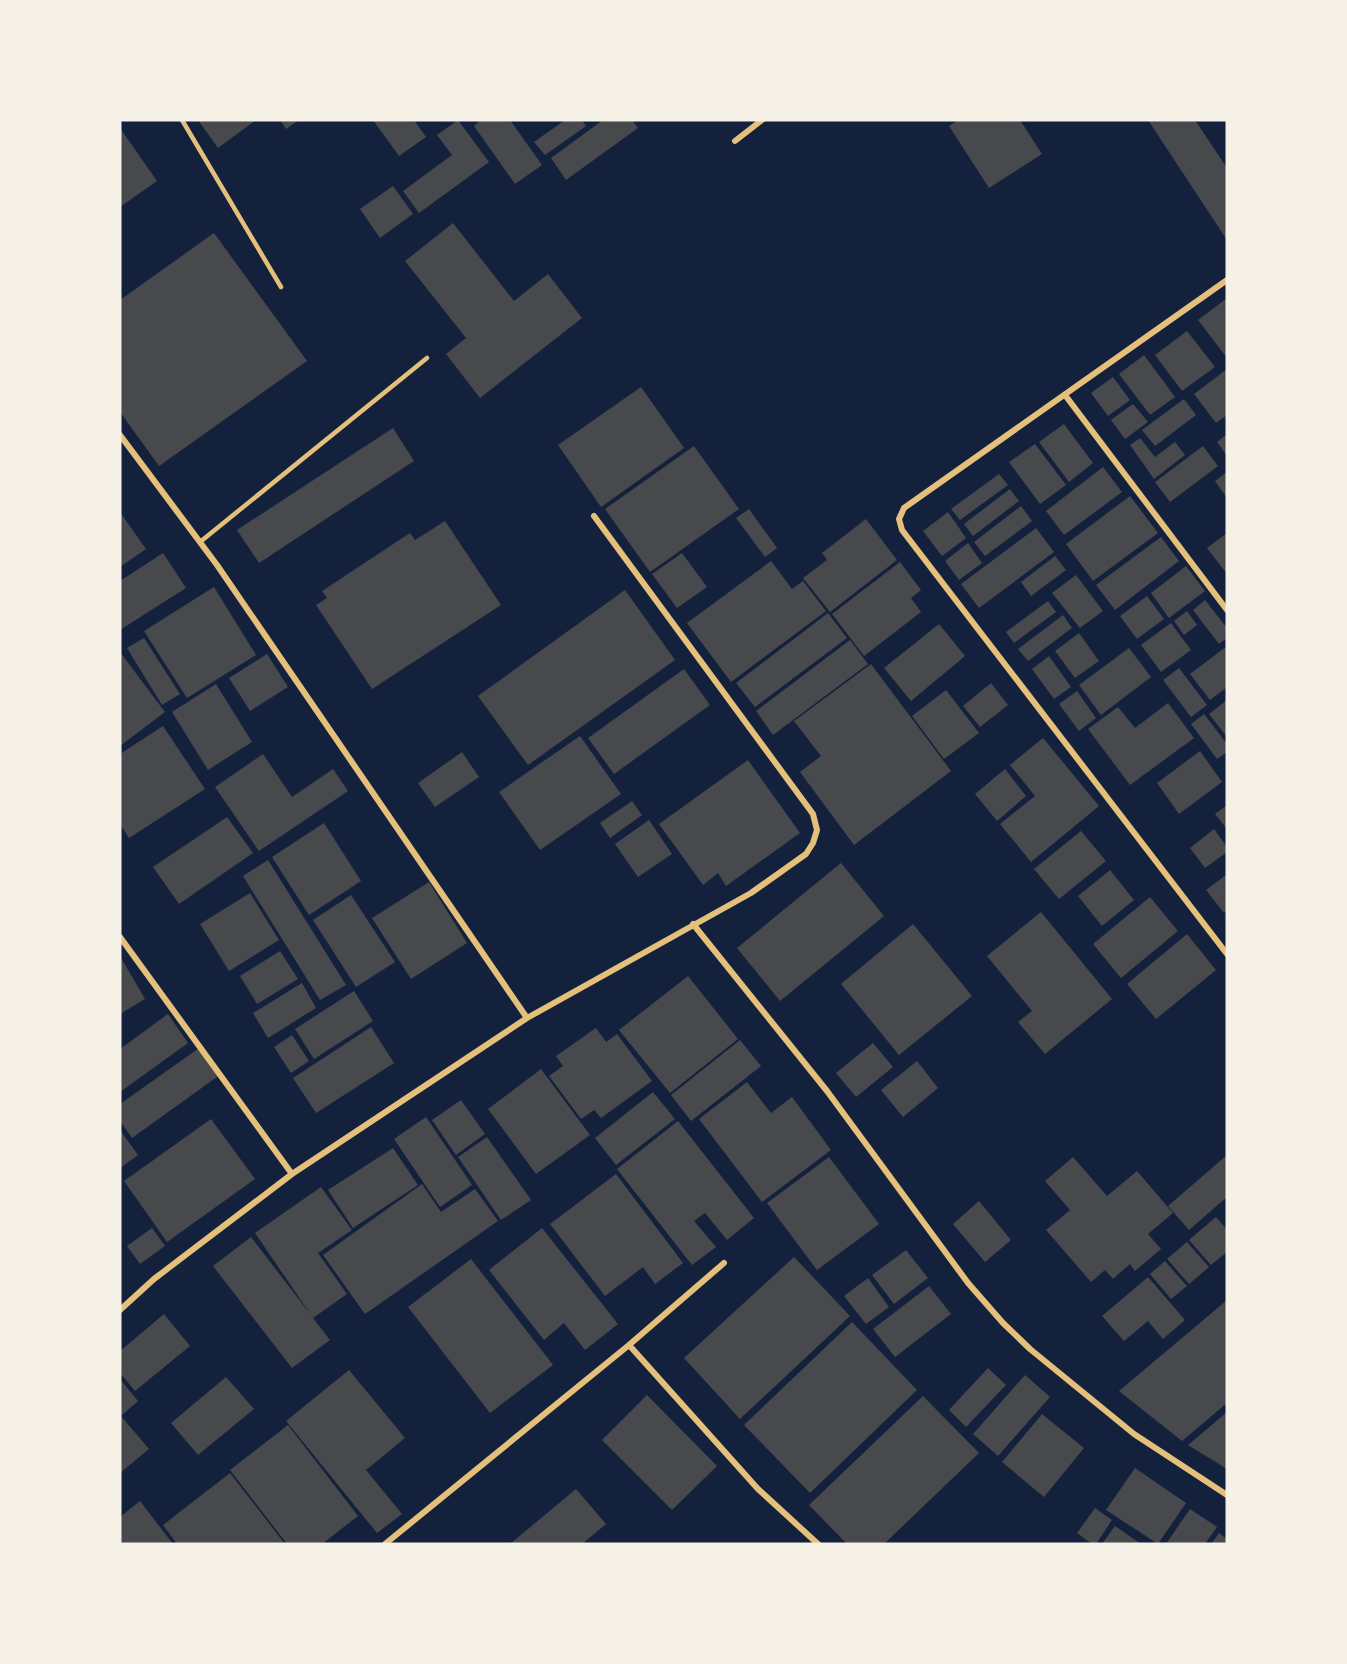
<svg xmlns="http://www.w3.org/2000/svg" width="1347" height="1664" viewBox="0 0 1347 1664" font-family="'Source Serif 4',serif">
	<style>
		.building { fill: #48494c }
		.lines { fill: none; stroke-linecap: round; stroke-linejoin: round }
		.service { stroke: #e5c07b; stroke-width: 4.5 }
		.minor { stroke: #e5c07b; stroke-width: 6 }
	</style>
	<rect width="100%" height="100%" fill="#14213d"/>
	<path class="building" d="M 198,120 L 256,120 L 218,148 Z
		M 280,120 L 299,120 L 286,129 Z
		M 373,120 L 414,120 L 426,137 L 399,156 Z
		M 458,120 L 489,162 L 419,213 L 403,191 L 452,155 L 437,135 Z
		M 481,120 L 510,120 L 542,165 L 515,184 L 474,126 Z
		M 565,120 L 582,120 L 586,126 L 545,155 L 534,142 Z
		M 603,120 L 632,120 L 638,128 L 566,180 L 551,158 Z
		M 958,120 L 1020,120 L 1042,154 L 989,188 L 949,126 Z
		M 1148,120 L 1195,120 L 1227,168 L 1227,240 Z
		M 120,128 L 157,181 L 120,207 Z
		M 393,186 L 413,214 L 380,238 L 360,209 Z
		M 453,223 L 514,301 L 548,274 L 582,318 L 480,398 L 446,354 L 466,338 L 405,261 Z
		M 214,233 L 307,361 L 159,466 L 120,412 L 120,300 Z
		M 1227,298 L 1227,358 L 1198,320 Z
		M 1187,331 L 1215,367 L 1182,391 L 1155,355 Z
		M 1144,355 L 1175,397 L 1150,415 L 1119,374 Z
		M 1227,369 L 1227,415 L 1216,423 L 1194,394 Z
		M 1113,377 L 1130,400 L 1108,416 L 1091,393 Z
		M 641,387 L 684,448 L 601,507 L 558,445 Z
		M 1184,399 L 1196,415 L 1155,446 L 1142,430 Z
		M 1133,404 L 1148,422 L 1125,439 L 1111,420 Z
		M 1064,424 L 1093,463 L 1069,482 L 1039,442 Z
		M 393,428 L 414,461 L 259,563 L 237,530 Z
		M 1227,434 L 1227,456 L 1217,442 Z
		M 1140,438 L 1155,457 L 1175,442 L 1185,455 L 1154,479 L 1130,445 Z
		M 1035,444 L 1066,485 L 1040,504 L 1009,462 Z
		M 694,446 L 739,509 L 650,572 L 605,509 Z
		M 1203,446 L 1218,466 L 1170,502 L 1155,482 Z
		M 1103,467 L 1122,492 L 1064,535 L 1046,511 Z
		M 1227,472 L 1227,498 L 1215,481 Z
		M 999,474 L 1008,485 L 960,520 L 951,509 Z
		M 1010,489 L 1019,501 L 973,536 L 964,524 Z
		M 1130,496 L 1158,533 L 1093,581 L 1066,544 Z
		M 1021,506 L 1032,521 L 985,556 L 974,542 Z
		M 749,509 L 777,548 L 765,557 L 736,518 Z
		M 120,512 L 146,549 L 120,567 Z
		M 948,512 L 966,538 L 942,556 L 923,531 Z
		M 866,519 L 897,560 L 830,612 L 803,578 L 827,560 L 822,553 Z
		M 445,521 L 501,605 L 372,689 L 316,605 L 327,598 L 322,591 L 410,533 L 415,540 Z
		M 1036,528 L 1054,552 L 979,608 L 961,584 Z
		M 1227,533 L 1227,574 L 1207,548 Z
		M 1161,537 L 1179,561 L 1115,610 L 1096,585 Z
		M 968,543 L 982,563 L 959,580 L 945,561 Z
		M 163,553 L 186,588 L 120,630 L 120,581 Z
		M 682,553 L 707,587 L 677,608 L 652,574 Z
		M 1055,556 L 1066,570 L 1031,596 L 1021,582 Z
		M 771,561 L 792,589 L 803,581 L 826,611 L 731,682 L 687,623 Z
		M 900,562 L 921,590 L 911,598 L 921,612 L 864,656 L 832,614 Z
		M 1186,566 L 1205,591 L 1169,618 L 1151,593 Z
		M 1076,575 L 1103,611 L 1080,628 L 1052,593 Z
		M 214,587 L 256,655 L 187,698 L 144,631 Z
		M 625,590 L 675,660 L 528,765 L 478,696 Z
		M 1147,596 L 1164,619 L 1137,639 L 1120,616 Z
		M 1205,600 L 1227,628 L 1227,638 L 1219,644 L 1193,610 Z
		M 1048,601 L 1056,612 L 1014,643 L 1006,632 Z
		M 1187,611 L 1197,625 L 1184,635 L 1174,621 Z
		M 828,613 L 847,638 L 755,707 L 736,683 Z
		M 1063,615 L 1072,628 L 1028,661 L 1018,649 Z
		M 1171,623 L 1191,650 L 1161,672 L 1141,645 Z
		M 939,624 L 965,656 L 911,701 L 884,668 Z
		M 1079,633 L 1099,661 L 1075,678 L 1055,651 Z
		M 144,638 L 180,694 L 162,705 L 127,648 Z
		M 850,640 L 868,664 L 773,735 L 756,711 Z
		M 1227,646 L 1227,687 L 1210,700 L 1190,674 Z
		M 1129,648 L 1151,677 L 1101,715 L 1079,685 Z
		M 120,652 L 165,712 L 120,746 Z
		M 267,654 L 288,687 L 250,711 L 229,678 Z
		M 1049,656 L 1071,687 L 1054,699 L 1032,669 Z
		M 871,664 L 951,771 L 854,845 L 800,772 L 821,756 L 794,721 Z
		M 1179,668 L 1207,705 L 1191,717 L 1163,680 Z
		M 684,669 L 710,705 L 614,774 L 588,738 Z
		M 991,683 L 1008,705 L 980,727 L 963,706 Z
		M 216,684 L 252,742 L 208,770 L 172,712 Z
		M 946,690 L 979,733 L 944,759 L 912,716 Z
		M 1077,691 L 1096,718 L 1079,731 L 1059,704 Z
		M 1227,700 L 1227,737 L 1209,714 Z
		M 1168,703 L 1194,738 L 1130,785 L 1088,729 L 1118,707 L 1135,728 Z
		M 1204,714 L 1227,744 L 1227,752 L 1217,759 L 1191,724 Z
		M 163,726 L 205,789 L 129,838 L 120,824 L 120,754 Z
		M 580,736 L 621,794 L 540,850 L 499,792 Z
		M 1043,738 L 1099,806 L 1031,862 L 1000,824 L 1035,796 L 1010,765 Z
		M 1200,751 L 1222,782 L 1179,814 L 1157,783 Z
		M 462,752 L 479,777 L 435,807 L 418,783 Z
		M 263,754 L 292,797 L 333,769 L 348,791 L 259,851 L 215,787 Z
		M 748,760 L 800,833 L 726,886 L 718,873 L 703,885 L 659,824 Z
		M 1005,769 L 1026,796 L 997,821 L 975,794 Z
		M 632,801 L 642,815 L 610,838 L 600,823 Z
		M 1227,805 L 1227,829 L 1215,814 Z
		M 227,817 L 253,853 L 179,904 L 153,867 Z
		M 649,820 L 672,854 L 638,877 L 615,844 Z
		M 324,823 L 361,881 L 309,915 L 272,857 Z
		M 1214,829 L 1227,847 L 1227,852 L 1205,868 L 1190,848 Z
		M 1081,831 L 1106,861 L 1059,899 L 1034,869 Z
		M 268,860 L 346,985 L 320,1000 L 243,876 Z
		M 841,863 L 884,916 L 780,1001 L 737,948 Z
		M 1110,870 L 1134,900 L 1102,926 L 1078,896 Z
		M 1227,874 L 1227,910 L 1224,913 L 1206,890 Z
		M 429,882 L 467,943 L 411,979 L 372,918 Z
		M 250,893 L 279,940 L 229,971 L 200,924 Z
		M 351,895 L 395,962 L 356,987 L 313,920 Z
		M 1150,897 L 1178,931 L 1121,978 L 1093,944 Z
		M 1041,912 L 1112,999 L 1045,1054 L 1018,1022 L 1032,1011 L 987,956 Z
		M 913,924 L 972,996 L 899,1055 L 841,984 Z
		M 1187,934 L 1216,970 L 1156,1019 L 1127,984 Z
		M 280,951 L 298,979 L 257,1004 L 240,976 Z
		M 120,956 L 145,999 L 120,1014 Z
		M 688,976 L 738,1039 L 670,1093 L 619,1030 Z
		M 302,983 L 316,1008 L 268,1038 L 253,1013 Z
		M 354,991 L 373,1021 L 314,1059 L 295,1029 Z
		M 168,1014 L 188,1043 L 120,1092 L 120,1049 Z
		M 371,1027 L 394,1063 L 316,1113 L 293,1078 Z
		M 596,1028 L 606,1042 L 617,1034 L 652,1081 L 601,1118 L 594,1110 L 581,1119 L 549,1076 L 563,1066 L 556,1056 Z
		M 292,1035 L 309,1061 L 291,1073 L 274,1047 Z
		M 740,1040 L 761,1066 L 691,1121 L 671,1095 Z
		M 873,1043 L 893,1067 L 856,1097 L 836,1073 Z
		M 202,1046 L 221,1074 L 132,1138 L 120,1121 L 120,1104 Z
		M 917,1061 L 938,1088 L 903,1117 L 881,1090 Z
		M 541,1069 L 590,1135 L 536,1174 L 488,1109 Z
		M 747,1082 L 771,1113 L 792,1097 L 831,1150 L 762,1202 L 699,1119 Z
		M 653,1092 L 675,1119 L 616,1165 L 595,1138 Z
		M 461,1100 L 485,1134 L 456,1155 L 432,1120 Z
		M 426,1117 L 472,1185 L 440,1207 L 394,1139 Z
		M 211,1119 L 255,1179 L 167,1242 L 124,1181 Z
		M 678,1121 L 754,1218 L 727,1240 L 705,1213 L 694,1221 L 716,1247 L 692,1265 L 617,1169 Z
		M 120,1130 L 138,1155 L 120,1168 Z
		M 487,1137 L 531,1200 L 501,1220 L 458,1157 Z
		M 393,1148 L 418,1185 L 353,1228 L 328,1190 Z
		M 1227,1155 L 1227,1197 L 1189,1230 L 1168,1206 Z
		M 829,1157 L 879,1224 L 817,1270 L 767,1203 Z
		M 1073,1157 L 1107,1196 L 1137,1171 L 1173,1213 L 1148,1234 L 1161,1249 L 1135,1271 L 1130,1264 L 1113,1279 L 1105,1270 L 1091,1282 L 1046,1230 L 1070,1210 L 1045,1181 Z
		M 616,1174 L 683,1263 L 655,1284 L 643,1267 L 605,1296 L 550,1224 Z
		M 422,1184 L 441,1212 L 475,1189 L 498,1221 L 365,1314 L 323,1255 Z
		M 321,1187 L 352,1230 L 318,1253 L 347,1294 L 313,1318 L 330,1340 L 292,1368 L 213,1266 L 251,1237 L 311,1315 L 255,1233 Z
		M 979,1201 L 1011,1240 L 985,1262 L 953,1224 Z
		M 1216,1217 L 1227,1230 L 1227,1252 L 1211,1265 L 1189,1240 Z
		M 152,1228 L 165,1246 L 140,1264 L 127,1246 Z
		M 542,1228 L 618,1324 L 585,1350 L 564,1323 L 544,1340 L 489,1270 Z
		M 1187,1242 L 1209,1267 L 1189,1284 L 1167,1259 Z
		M 906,1250 L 928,1278 L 894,1304 L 872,1275 Z
		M 794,1257 L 850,1316 L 740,1419 L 684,1358 Z
		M 471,1259 L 553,1365 L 490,1413 L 408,1307 Z
		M 1165,1261 L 1187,1286 L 1171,1299 L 1150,1274 Z
		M 1148,1277 L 1185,1320 L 1163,1339 L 1148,1321 L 1124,1341 L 1102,1316 Z
		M 868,1278 L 889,1307 L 866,1324 L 844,1296 Z
		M 929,1286 L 951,1314 L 895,1357 L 873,1329 Z
		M 1227,1300 L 1227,1403 L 1182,1441 L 1119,1391 Z
		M 164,1314 L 190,1346 L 135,1391 L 120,1373 L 120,1351 Z
		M 852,1322 L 917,1390 L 810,1493 L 744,1425 Z
		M 988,1368 L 1006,1385 L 966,1427 L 949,1410 Z
		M 349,1370 L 405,1438 L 366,1470 L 402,1514 L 377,1533 L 286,1421 Z
		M 1025,1375 L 1050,1397 L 998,1456 L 973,1434 Z
		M 226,1377 L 254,1409 L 198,1455 L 171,1423 Z
		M 120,1379 L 138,1401 L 121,1416 L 149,1449 L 120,1473 Z
		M 647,1395 L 717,1466 L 672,1510 L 602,1440 Z
		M 923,1396 L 979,1453 L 884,1544 L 847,1544 L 809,1505 Z
		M 1227,1412 L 1227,1469 L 1188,1445 Z
		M 1042,1414 L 1084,1448 L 1044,1497 L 1002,1462 Z
		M 288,1425 L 358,1516 L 322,1544 L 287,1544 L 230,1470 Z
		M 1135,1468 L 1186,1503 L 1158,1544 L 1106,1510 Z
		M 230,1473 L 285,1544 L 177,1544 L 163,1525 Z
		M 576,1489 L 606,1524 L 582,1544 L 510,1544 Z
		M 140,1501 L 173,1544 L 120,1544 L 120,1517 Z
		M 1095,1508 L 1112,1520 L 1096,1544 L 1092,1544 L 1077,1533 Z
		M 1190,1509 L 1217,1527 L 1205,1544 L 1166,1544 Z
		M 1115,1526 L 1141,1544 L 1102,1544 Z
		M 1219,1533 L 1227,1539 L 1227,1544 L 1211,1544 Z"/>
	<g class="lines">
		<path class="service" d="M 182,120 L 281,287
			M 200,542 L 427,358"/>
		<path class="minor" d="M 735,141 L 762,120
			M 1227,280 L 904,508 L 899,519 L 902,530 L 1227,954
			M 1065,395 L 1227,610
			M 120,435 L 217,565 L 527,1018
			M 693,924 L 827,1091 L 968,1283 L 1003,1323 L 1030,1349 L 1134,1434 L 1227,1495
			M 120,937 L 292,1174
			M 120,1310 L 154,1279 L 292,1174 L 527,1018 L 751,893 L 806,854 L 813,843 L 817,830 L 813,814 L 594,516
			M 629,1345 L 758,1489 L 818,1544
			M 385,1544 L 629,1345 L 724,1263"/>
	</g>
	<rect width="1347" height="1664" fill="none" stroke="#f6f1e7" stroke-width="243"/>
</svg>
